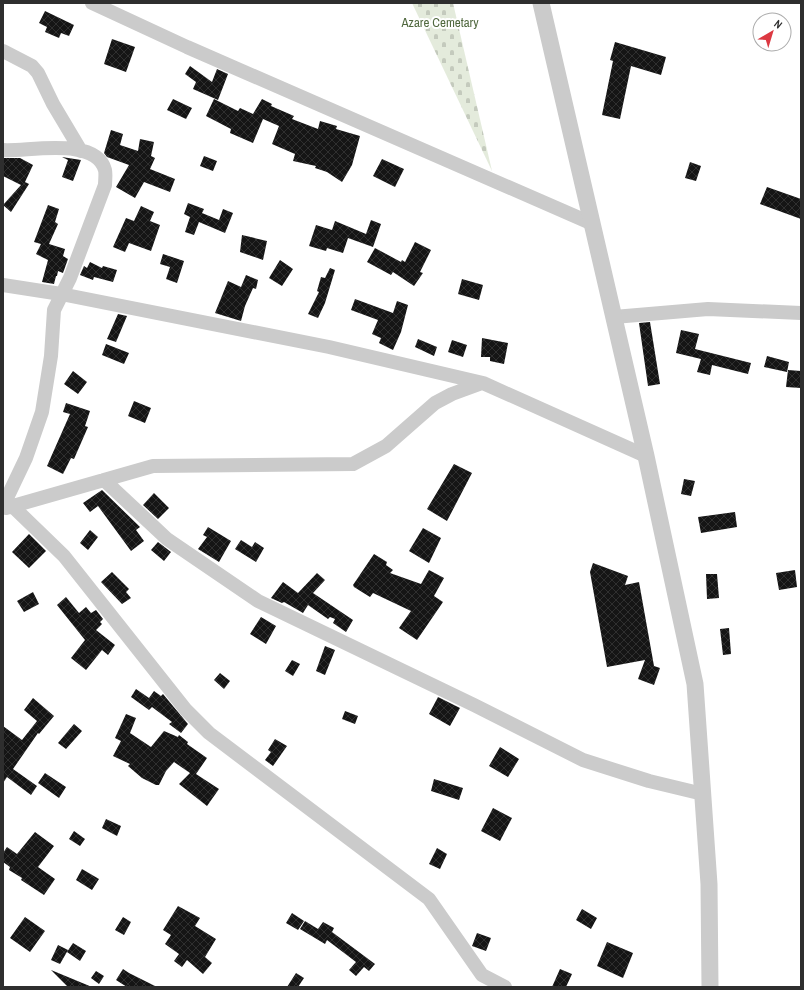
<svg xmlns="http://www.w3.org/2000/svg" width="804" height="990" viewBox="0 0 804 990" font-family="'Archivo Narrow',sans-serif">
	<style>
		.cemetery { fill: url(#cemetery-stones) }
		.building { fill: url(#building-cross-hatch) }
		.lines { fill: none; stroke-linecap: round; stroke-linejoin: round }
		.minor { stroke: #cbcbcb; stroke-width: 14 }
		.tertiary { stroke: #cbcbcb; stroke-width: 17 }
		.labels { text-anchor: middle; stroke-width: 4; stroke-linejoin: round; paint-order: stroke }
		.park-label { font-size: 13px; fill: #50683e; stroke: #fff }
	</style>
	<defs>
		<pattern id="cemetery-stones" width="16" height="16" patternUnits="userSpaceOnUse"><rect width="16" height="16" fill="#e4ebdc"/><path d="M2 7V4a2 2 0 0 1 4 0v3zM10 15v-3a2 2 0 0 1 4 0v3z" fill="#c4cabd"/></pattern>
		<pattern id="building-cross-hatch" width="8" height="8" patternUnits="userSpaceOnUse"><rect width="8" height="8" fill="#151515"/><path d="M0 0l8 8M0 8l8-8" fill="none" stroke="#2f2f2f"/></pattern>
	</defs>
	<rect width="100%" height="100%" fill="#fff"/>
	<path class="cemetery" d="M 412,3 L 453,3 L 492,171 Z"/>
	<path class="building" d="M 45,11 L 74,25 L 69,36 L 61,33 L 59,38 L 45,32 L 47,27 L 39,23 Z
		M 112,39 L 135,47 L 126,72 L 104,64 Z
		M 615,42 L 666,57 L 661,75 L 631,66 L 620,119 L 602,115 L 613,61 L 610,60 Z
		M 190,66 L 212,82 L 217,69 L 228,74 L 218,100 L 193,89 L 196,82 L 185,74 Z
		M 173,99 L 192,108 L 186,119 L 167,110 Z
		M 214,99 L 238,111 L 240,108 L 253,114 L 262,99 L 272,104 L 271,106 L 294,116 L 292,119 L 318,129 L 320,121 L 337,126 L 336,129 L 360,136 L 352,165 L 342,182 L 327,172 L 315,168 L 316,166 L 293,161 L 295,154 L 272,144 L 279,126 L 263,119 L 253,143 L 230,133 L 231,129 L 206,116 Z
		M 111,130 L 123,134 L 120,145 L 138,151 L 140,139 L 154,142 L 151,156 L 155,158 L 150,169 L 175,179 L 170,192 L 144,182 L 135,198 L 116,187 L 129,165 L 107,157 L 104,153 Z
		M 204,156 L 217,161 L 213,171 L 200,166 Z
		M 62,157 L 81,160 L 73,181 L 62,177 L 68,160 Z
		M 3,158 L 20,158 L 33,165 L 25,182 L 29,184 L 11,212 L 3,205 L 21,185 L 3,176 Z
		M 382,159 L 404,169 L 395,187 L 373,176 Z
		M 690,162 L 701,166 L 696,181 L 685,178 Z
		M 767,187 L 801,199 L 801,219 L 760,204 Z
		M 188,203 L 204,209 L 202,213 L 219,220 L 223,209 L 233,213 L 225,233 L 199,222 L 194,235 L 185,232 L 190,217 L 184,214 Z
		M 48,205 L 59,209 L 55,222 L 58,224 L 49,244 L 65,249 L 63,256 L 68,259 L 63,273 L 58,271 L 57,276 L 56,276 L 54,284 L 42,282 L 48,260 L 36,254 L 41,244 L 34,242 Z
		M 141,206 L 154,212 L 150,221 L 160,225 L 151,251 L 129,243 L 125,252 L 113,247 L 126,218 L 134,221 Z
		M 371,220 L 381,224 L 373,247 L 348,238 L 343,253 L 327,248 L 326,251 L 309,246 L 316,225 L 332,230 L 335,221 L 366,234 Z
		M 242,235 L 267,241 L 263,260 L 240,252 Z
		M 415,242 L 431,250 L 420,272 L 423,273 L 414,286 L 393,272 L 391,275 L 367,262 L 375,248 L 401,262 L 402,260 L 405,262 Z
		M 163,254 L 184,261 L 177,283 L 166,279 L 170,267 L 160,264 Z
		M 280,260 L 293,269 L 282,286 L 269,278 Z
		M 90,262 L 102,268 L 103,266 L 117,270 L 113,282 L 94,277 L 93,280 L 80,275 L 84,266 L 87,268 Z
		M 330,268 L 335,270 L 325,303 L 318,318 L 308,314 L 319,292 L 317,291 L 321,277 L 325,278 Z
		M 246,275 L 258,280 L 256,289 L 253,288 L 245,306 L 241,321 L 215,313 L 228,281 L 241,287 Z
		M 462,279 L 483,285 L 479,300 L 458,294 Z
		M 355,299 L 393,313 L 397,301 L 408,305 L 401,332 L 393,350 L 379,343 L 381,338 L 372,334 L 378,320 L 351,310 Z
		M 118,314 L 127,316 L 116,342 L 107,339 Z
		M 650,322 L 660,384 L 648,386 L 639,323 Z
		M 681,330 L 699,334 L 695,349 L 751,363 L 748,374 L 712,365 L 710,375 L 697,372 L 701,359 L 676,353 Z
		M 482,338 L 508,343 L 504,364 L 490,361 L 490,357 L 481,357 Z
		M 418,339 L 437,347 L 434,356 L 415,347 Z
		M 452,340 L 467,345 L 463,357 L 448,352 Z
		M 106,344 L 129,353 L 124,364 L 102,355 Z
		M 767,356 L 789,362 L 787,372 L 764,367 Z
		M 788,370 L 801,371 L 801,388 L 786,387 Z
		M 73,371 L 87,382 L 78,394 L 64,384 Z
		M 134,401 L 151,408 L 145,423 L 128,416 Z
		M 66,403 L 90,411 L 85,426 L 88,427 L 74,459 L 71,458 L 63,474 L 47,466 L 70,414 L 63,412 Z
		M 454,464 L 472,473 L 447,521 L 427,509 Z
		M 684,479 L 695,481 L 691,496 L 681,494 Z
		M 102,490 L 140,527 L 136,530 L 144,541 L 131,551 L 98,506 L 90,512 L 83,503 Z
		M 154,493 L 169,508 L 158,519 L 143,505 Z
		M 735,512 L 737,527 L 701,533 L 698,517 Z
		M 208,527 L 231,541 L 219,562 L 198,549 L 207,537 L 203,535 Z
		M 423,528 L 441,538 L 429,563 L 409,551 Z
		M 90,530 L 98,537 L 88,550 L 80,543 Z
		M 29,534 L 46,551 L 29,568 L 12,552 Z
		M 241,540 L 252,547 L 255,542 L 264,548 L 256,562 L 235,549 Z
		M 158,542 L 171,552 L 164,561 L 151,550 Z
		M 374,554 L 387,562 L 386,565 L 393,570 L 390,573 L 421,584 L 429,570 L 444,578 L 434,596 L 443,602 L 417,640 L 399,628 L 411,611 L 373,593 L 370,597 L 354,587 L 353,585 Z
		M 593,563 L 628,576 L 625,585 L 639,582 L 654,666 L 660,668 L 654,685 L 638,679 L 645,660 L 607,667 L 590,572 Z
		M 795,570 L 797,587 L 779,590 L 776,573 Z
		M 112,572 L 129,589 L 126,592 L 131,598 L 122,604 L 101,582 Z
		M 317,573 L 325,580 L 313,593 L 353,620 L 346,632 L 333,623 L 335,619 L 330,617 L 328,619 L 308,605 L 303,613 L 284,602 L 282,603 L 271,598 L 283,582 L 298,593 Z
		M 706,574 L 717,574 L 719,598 L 707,599 Z
		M 33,592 L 39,604 L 24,612 L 17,601 Z
		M 66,597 L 79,613 L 86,607 L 91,613 L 96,610 L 103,619 L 100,622 L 102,624 L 96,630 L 115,645 L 108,655 L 102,650 L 86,670 L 71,658 L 85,640 L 57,605 Z
		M 261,617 L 276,626 L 266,644 L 250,634 Z
		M 729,628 L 731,654 L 723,655 L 720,629 Z
		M 325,646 L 335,650 L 325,675 L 316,671 Z
		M 292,660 L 300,664 L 293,676 L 285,671 Z
		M 220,673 L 230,681 L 224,689 L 214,680 Z
		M 136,689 L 149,698 L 154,691 L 161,696 L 163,694 L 188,724 L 181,733 L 169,724 L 172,722 L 152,707 L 149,710 L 131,697 Z
		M 438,697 L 460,708 L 450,726 L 429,714 Z
		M 33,698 L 54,716 L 39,734 L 38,733 L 13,769 L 37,786 L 31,795 L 7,777 L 3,783 L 3,726 L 22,740 L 37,721 L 24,710 Z
		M 345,711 L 358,716 L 355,724 L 342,719 Z
		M 126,714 L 136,718 L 130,733 L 151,747 L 164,731 L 178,737 L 179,735 L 188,742 L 187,744 L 207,758 L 196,774 L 219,789 L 207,806 L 179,784 L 190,773 L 174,762 L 166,771 L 159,785 L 156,785 L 142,778 L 128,766 L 130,764 L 113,756 L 121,741 L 115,738 Z
		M 74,724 L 82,731 L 66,749 L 58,743 Z
		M 275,739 L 287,746 L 273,766 L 265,760 L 271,752 L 268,750 Z
		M 500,747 L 519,759 L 508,777 L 489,766 Z
		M 45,773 L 66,787 L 59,798 L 38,783 Z
		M 434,779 L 463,788 L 459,800 L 431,791 Z
		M 493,808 L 512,818 L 500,841 L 481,831 Z
		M 106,819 L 121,826 L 117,836 L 102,828 Z
		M 74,831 L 85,839 L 80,846 L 69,839 Z
		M 35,832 L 54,846 L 38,867 L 55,879 L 44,895 L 21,880 L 22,878 L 9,870 L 10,867 L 3,862 L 3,853 L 7,847 L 17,854 Z
		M 437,848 L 447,854 L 440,869 L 429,864 Z
		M 82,869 L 99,879 L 92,890 L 76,880 Z
		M 178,906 L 200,918 L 195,926 L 216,939 L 205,957 L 212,963 L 203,974 L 187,960 L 182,967 L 174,961 L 179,954 L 165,944 L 171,935 L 163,930 Z
		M 582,909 L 597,918 L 591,929 L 576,920 Z
		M 292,913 L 304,921 L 298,930 L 286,923 Z
		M 25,917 L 45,931 L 30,952 L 10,938 Z
		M 123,917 L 131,922 L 124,935 L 115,930 Z
		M 305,921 L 318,929 L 323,922 L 334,928 L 332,932 L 375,964 L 369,971 L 364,967 L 356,976 L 349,970 L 356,962 L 327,940 L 325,944 L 300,929 Z
		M 477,933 L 491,938 L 486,951 L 472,946 Z
		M 607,942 L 633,953 L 623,978 L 597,966 Z
		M 73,943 L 86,951 L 80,961 L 67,952 Z
		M 58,945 L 68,950 L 60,964 L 51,960 Z
		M 123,969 L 129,973 L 157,987 L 127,987 L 116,980 Z
		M 560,969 L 572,974 L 566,987 L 552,987 Z
		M 51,970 L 92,987 L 68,987 Z
		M 96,971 L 104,976 L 99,984 L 91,978 Z
		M 296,973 L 304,978 L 298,987 L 287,987 Z"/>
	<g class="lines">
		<path class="minor" d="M 92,3 L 187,47 L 593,224
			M 3,51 L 32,66 L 38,73 L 53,104 L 81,151
			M 3,150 C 27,152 96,136 105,170 C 106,174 105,181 105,185 L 70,278 L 54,310 L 51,356 L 42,412 L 26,458 L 6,500
			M 3,285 L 61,294 L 329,347 L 483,383 L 646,456
			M 614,317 L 708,309 L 801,313
			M 104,480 L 167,539 L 258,601 L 474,705 L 583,760 L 649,781 L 703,794
			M 3,497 L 64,556 L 186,710 L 209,733 L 429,899 L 482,975 L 505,987
			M 6,508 L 153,466 L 353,464 L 386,446 L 435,403 L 452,394 L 482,383"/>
		<path class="tertiary" d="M 541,3 L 646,456 L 695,684 L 709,884 L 710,987"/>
	</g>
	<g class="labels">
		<g class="park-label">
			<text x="440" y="27">Azare Cemetary</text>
		</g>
	</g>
	<rect width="804" height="990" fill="none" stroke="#2e2e2e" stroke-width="8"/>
	<g transform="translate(772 32) rotate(38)"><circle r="19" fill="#ffffff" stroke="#ababab"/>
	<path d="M0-3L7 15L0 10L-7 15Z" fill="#dc3942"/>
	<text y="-6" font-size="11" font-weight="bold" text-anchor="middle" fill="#2e2e2e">N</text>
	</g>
</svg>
